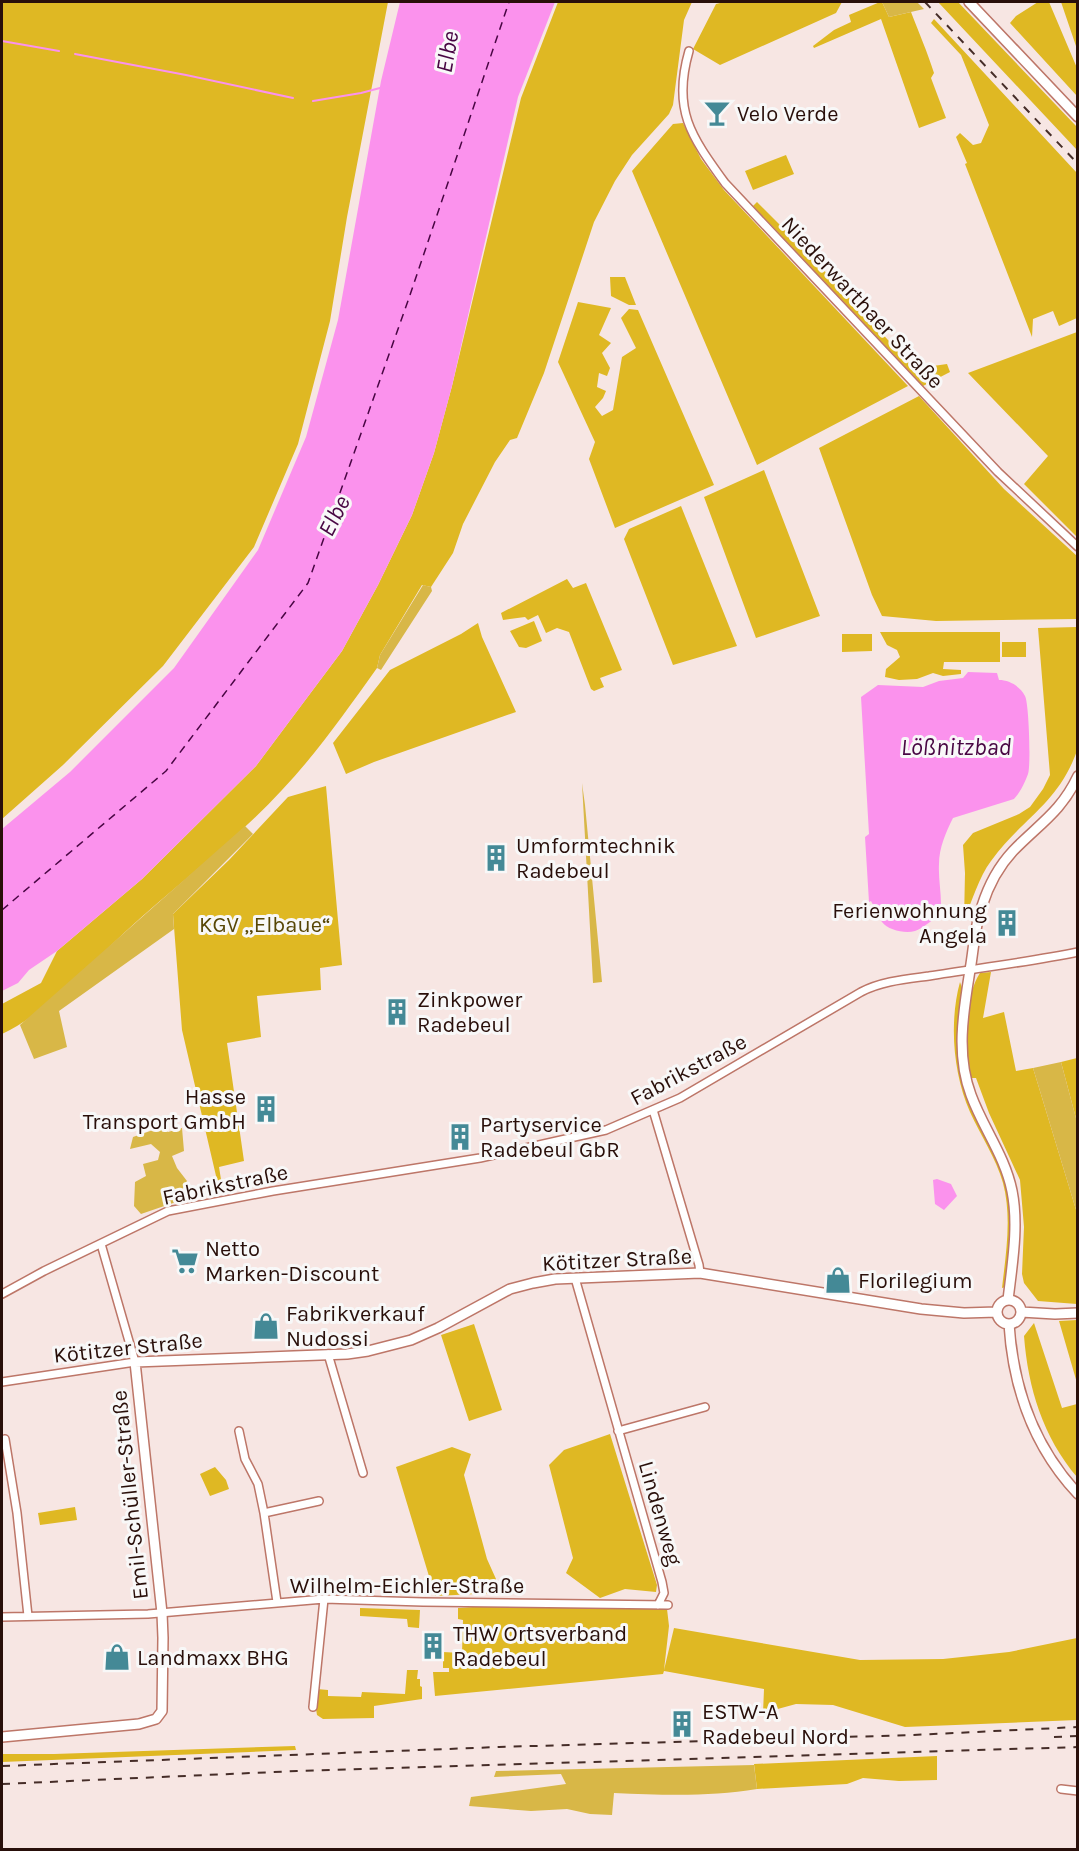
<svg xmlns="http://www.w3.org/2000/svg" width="1079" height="1851" viewBox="0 0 1079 1851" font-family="Karla,sans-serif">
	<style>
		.green { fill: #dfb823 }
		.forest { fill: #d8b747 }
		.water { fill: #fb92ed }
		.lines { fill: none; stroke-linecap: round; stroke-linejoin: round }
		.stream { stroke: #fb92ed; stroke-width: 2 }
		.ferry { stroke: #480643; stroke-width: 1.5; stroke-dasharray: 8 6; stroke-linecap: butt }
		.street-casing { stroke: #bd7668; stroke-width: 10 }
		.secondary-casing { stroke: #bd7668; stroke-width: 12 }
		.street { stroke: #fff; stroke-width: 7 }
		.secondary { stroke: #fff; stroke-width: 9 }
		.rail { stroke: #462d28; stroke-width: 2; stroke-dasharray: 8 8; stroke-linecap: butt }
		.labels { text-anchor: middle; stroke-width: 6; stroke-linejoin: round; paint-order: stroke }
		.poi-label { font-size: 22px; fill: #290f0a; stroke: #f8f8f8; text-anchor: start }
		.street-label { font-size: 22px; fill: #290f0a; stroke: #f8f8f8 }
		.park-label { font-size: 22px; fill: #574605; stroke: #f8f8f8 }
		.water-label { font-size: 24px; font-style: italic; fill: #480643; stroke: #f8f8f8 }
	</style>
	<rect width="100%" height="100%" fill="#f7e6e3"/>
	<path class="green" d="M 2,2 L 388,2 L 347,217 L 330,321 L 298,444 L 254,547 L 163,666 L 63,765 L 2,819 Z
		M 558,2 L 692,2 L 684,20 L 673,105 L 669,114 L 632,155 L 615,181 L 594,222 L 544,373 L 517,438 L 510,440 L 495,462 L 463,524 L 453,553 L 431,587 L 422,585 L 380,655 L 377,668 C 347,710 317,753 282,790 C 234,842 176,885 124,933 C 88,966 45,1014 2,1034 L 2,1004 L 41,983 L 57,951 L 142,879 L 256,766 L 342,651 L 378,585 L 412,515 L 434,453 L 452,386 L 521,98 Z
		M 724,2 L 842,2 L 836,13 L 720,65 L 693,49 L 716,4 Z
		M 880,2 L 882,2 L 889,17 L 911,12 C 919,33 927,51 934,73 L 931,78 L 946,118 L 919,128 L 881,19 L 814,48 L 813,46 L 834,30 L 851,22 L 849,15 Z
		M 938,2 L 958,2 L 1077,127 L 1077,150 Z
		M 1038,2 L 1049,2 L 1077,68 L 1077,96 L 1010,23 L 1016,16 Z
		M 1061,2 L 1077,2 L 1077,49 Z
		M 934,19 L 1077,173 L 1077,318 L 1059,326 L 1053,311 L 1033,319 L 1032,337 L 965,164 L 967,163 L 956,137 L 960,133 L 973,145 L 981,143 L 989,125 L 961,55 L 931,23 Z
		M 683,123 L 701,159 L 724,190 L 908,386 L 757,465 L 632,171 L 673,124 Z
		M 786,155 L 794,174 L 753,190 L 745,171 Z
		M 757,202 L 808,253 L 922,377 L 929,375 L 926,367 L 947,364 L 950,372 L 923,386 L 753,206 Z
		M 610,277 L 625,277 L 636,305 L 629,305 L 611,296 Z
		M 578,302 L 611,308 L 599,335 L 611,343 L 602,353 L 610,368 L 607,376 L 599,373 L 597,387 L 606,391 L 603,398 L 595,407 L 602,416 L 613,410 L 622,357 L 636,348 L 621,318 L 629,309 L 638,310 L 714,485 L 615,528 L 589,459 L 595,442 L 558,362 Z
		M 1077,332 L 1077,537 L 1024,484 L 1048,456 L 968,373 Z
		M 919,396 L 1004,489 L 1077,556 L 1077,619 L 936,621 L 882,616 L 872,595 L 819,448 Z
		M 764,470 L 820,616 L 756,638 L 704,497 Z
		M 681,506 L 737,646 L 673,665 L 624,539 L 629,529 Z
		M 567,579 L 573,588 L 586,583 L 622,670 L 600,678 L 604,687 L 594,691 L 591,689 L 569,632 L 557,628 L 546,633 L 538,615 L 528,620 L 525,617 L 503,620 L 501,613 Z
		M 534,621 L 542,641 L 526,648 L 519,647 L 510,631 Z
		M 478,623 L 482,637 L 516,712 L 374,762 L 346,774 L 333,743 L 390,670 L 461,634 Z
		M 1077,627 L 1078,748 C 1059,804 1023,817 991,861 C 979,877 972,901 964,920 L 965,873 L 963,845 L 973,833 L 1019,814 L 1030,807 L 1043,789 L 1050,775 L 1038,628 Z
		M 880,632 L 1000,632 L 1000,662 L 944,662 L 943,669 L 961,670 L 961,674 L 943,676 L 933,673 L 917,679 L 899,680 L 885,677 L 886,669 L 900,657 L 897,650 L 887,645 Z
		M 842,634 L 872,634 L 872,651 L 842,652 Z
		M 1002,642 L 1026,642 L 1026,657 L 1002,657 Z
		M 326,786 L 342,965 L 320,968 L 321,990 L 257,996 L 261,1037 L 227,1043 L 244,1161 L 219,1167 L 223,1192 L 220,1193 L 182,1030 L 173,914 L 229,860 L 288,797 Z
		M 991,972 L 983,1018 L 1004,1012 L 1016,1071 L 1033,1068 L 1077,1213 L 1077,1304 L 1038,1301 L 1024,1283 L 1022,1274 L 1024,1227 L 1020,1180 L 989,1113 L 976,1078 L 970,1078 C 964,1050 964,997 980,973 Z
		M 960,982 L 962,988 C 957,1031 955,1071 972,1111 C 985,1139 1003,1164 1008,1195 C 1014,1226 1008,1257 1005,1287 L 1002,1288 C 1006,1253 1012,1217 1003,1183 C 996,1158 981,1136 970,1112 C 953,1074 949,1022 960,982 Z
		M 1077,1058 L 1077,1122 L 1061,1062 Z
		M 1077,1320 L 1078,1320 L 1077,1383 L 1059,1321 Z
		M 1034,1323 L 1062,1408 L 1077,1404 L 1077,1477 C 1043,1437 1028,1388 1024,1336 Z
		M 474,1324 L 502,1410 L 469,1421 L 441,1335 Z
		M 610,1434 L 657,1585 L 656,1592 L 625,1589 L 600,1598 L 566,1573 L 573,1558 L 549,1465 L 564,1450 Z
		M 452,1447 L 471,1454 L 464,1475 L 487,1559 L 496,1579 L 496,1593 L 435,1596 L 396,1467 Z
		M 215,1467 L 226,1480 L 229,1489 L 210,1496 L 200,1474 Z
		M 75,1507 L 77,1520 L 40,1525 L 38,1513 Z
		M 488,1606 L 667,1609 L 669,1626 L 664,1670 L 674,1628 L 860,1660 L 943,1659 L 1009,1652 L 1077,1638 L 1077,1720 L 905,1727 L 833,1705 L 796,1704 L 763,1713 L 764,1689 L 664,1671 L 663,1674 L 435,1696 L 433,1672 L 449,1672 L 449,1668 L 443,1668 L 443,1652 L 462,1653 L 463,1620 L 458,1619 L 458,1608 Z
		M 360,1608 L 420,1610 L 419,1628 L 408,1627 L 407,1619 L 360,1616 Z
		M 407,1670 L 418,1670 L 417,1679 L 420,1679 L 420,1686 L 422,1687 L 422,1699 L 374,1706 L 374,1718 L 323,1719 L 317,1715 L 316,1709 L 317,1689 L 328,1690 L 328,1696 L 361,1697 L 362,1692 L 405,1694 Z
		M 295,1746 L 296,1750 L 2,1762 L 2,1754 L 54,1754 Z
		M 937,1756 L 937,1780 L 899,1781 L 863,1778 L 847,1784 L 757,1789 L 754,1764 Z"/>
	<path class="forest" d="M 882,2 L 917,2 L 924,9 L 889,17 Z
		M 423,585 L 431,587 L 432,591 L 381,670 L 377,668 L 380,655 Z
		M 582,783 L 585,805 L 602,982 L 593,983 Z
		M 245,826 L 253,834 L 173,914 L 174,929 L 59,1011 L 67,1047 L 34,1059 L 20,1025 Z
		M 1061,1062 L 1077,1122 L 1077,1213 L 1033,1068 Z
		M 165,1119 L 168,1132 L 182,1128 L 184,1151 L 172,1156 L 177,1168 L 187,1181 L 176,1202 L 141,1214 L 134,1206 L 135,1182 L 146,1176 L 143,1164 L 158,1160 L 160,1152 L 151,1144 L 130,1149 L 133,1137 L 153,1130 L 155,1121 Z
		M 754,1765 L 757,1789 C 710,1797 662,1795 614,1793 L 612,1815 L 590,1814 L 567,1809 L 531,1811 L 469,1806 L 471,1797 L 566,1784 L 561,1774 L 494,1777 L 496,1771 Z"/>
	<path class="water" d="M 400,2 L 555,2 L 518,97 L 452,386 L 434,453 L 412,515 L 378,585 L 342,651 L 256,766 L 142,879 L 57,951 L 29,970 L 18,983 L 2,991 L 2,829 L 70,772 L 174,668 L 258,550 L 306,437 L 338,320 L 381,81 Z
		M 968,672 L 997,673 L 999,680 C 1009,680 1020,686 1025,696 C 1029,703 1031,766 1028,774 C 1025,782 1020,793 1014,799 L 953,818 C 946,832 939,848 939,864 C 938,881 943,900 940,915 C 932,920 923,928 915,931 C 905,934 888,930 882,922 C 877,916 875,908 871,901 L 869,902 L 865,837 L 869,834 L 861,697 L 878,685 L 923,687 L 939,681 L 963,678 Z
		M 937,1179 L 951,1184 L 957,1196 L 944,1210 L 935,1204 L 933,1180 Z"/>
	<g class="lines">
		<path class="stream" d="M 2,41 L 59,51
			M 75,54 L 186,75 L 293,98
			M 313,101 L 361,93 L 380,88"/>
		<path class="ferry" d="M 2,910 L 166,771 L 308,583 L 409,298 L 509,2"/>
		<defs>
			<path id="street" d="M 689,51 C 672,110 691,136 725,183 L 998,472 L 1078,547
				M 653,1110 L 699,1265 L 700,1273
				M 575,1278 L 662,1582 L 664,1593 L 658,1605
				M 2,1294 L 44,1271 L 168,1211 L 273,1191 L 480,1158 L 606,1130 L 680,1098 L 861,992 C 882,981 907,979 929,976 C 979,968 1029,962 1078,952
				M 328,1354 L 363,1473
				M 2,1382 L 135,1362 L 101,1244
				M 239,1431 L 245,1459 L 258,1484 L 264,1513 L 277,1602
				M 618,1431 L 705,1407
				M 5,1439 L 17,1513 L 28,1616
				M 264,1513 L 319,1501
				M 2,1617 L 148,1614 L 324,1599 L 423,1602 L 668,1605
				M 313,1707 L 324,1599
				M 1061,1789 L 1078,1791"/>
			<path id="secondary" d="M 969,2 L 1078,117
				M 1008,1300 C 1012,1265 1019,1226 1012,1191 C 1005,1156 983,1128 971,1095 C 955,1053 964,1008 971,964 C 974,945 975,925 982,906 C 988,887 999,866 1013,851 C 1039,824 1061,812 1078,776
				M997 1312a12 12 0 1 1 24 0a12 12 0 1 1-24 0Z
				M 1021,1312 L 1055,1314 L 1078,1313
				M 1009,1324 C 1013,1387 1034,1447 1078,1494
				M 2,1737 L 139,1724 L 156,1719 L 162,1711 L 163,1638 L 162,1613 L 135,1362 L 347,1354 L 368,1351 L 411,1340 L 438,1328 L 510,1289 L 533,1283 L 555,1279 L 700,1273 L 921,1309 L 964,1313 L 997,1312"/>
		</defs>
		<use href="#street" class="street-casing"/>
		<use href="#secondary" class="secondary-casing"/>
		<use href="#street" class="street"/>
		<use href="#secondary" class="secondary"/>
		<path class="rail" d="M 925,2 L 1078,164
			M 1054,1737 L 1078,1736
			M 2,1766 L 499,1747 L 913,1735 L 1078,1727
			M 2,1784 L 297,1771 L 1078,1747"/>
	</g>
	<defs>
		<symbol id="bar-bare" viewBox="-9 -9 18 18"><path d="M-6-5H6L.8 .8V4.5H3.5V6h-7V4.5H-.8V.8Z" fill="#448996" stroke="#f8f8f8" stroke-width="2.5" paint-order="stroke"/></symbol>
		<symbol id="building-bare" viewBox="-9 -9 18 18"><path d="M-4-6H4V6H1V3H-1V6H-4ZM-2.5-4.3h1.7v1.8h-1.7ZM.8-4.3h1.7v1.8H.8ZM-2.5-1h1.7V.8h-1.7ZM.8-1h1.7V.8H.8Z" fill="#448996" stroke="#f8f8f8" stroke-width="2.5" paint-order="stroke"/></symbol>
		<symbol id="supermarket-bare" viewBox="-9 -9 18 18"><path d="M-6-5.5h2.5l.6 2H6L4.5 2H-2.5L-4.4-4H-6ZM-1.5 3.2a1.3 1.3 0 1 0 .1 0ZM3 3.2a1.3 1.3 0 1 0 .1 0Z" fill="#448996" stroke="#f8f8f8" stroke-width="2.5" paint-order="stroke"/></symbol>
		<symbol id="shop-bare" viewBox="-9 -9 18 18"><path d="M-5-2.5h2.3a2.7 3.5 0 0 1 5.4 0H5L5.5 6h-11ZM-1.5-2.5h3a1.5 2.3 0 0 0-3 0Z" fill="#448996" stroke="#f8f8f8" stroke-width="2.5" paint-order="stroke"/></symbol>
	</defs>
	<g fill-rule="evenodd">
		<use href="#bar-bare" x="698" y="94" width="38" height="38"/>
		<use href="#building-bare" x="477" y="839" width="38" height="38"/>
		<use href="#building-bare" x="988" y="904" width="38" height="38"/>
		<use href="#building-bare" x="378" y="993" width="38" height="38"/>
		<use href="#building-bare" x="247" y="1090" width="38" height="38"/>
		<use href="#building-bare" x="441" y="1118" width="38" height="38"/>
		<use href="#supermarket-bare" x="166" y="1242" width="38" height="38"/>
		<use href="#shop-bare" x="819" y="1261" width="38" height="38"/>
		<use href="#shop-bare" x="247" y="1307" width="38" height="38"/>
		<use href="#building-bare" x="414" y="1627" width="38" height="38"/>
		<use href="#shop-bare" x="98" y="1638" width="38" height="38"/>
		<use href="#building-bare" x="663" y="1705" width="38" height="38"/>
	</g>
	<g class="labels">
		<g class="poi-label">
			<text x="737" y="121">Velo Verde</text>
			<text x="516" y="853">Umformtechnik<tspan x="516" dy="25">Radebeul</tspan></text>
			<text x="987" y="918" text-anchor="end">Ferienwohnung<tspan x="987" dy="25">Angela</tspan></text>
			<text x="417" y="1007">Zinkpower<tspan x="417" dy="25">Radebeul</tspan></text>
			<text x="246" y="1104" text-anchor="end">Hasse<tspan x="246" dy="25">Transport GmbH</tspan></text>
			<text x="480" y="1132">Partyservice<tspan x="480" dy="25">Radebeul GbR</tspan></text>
			<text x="205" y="1256">Netto<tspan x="205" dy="25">Marken-Discount</tspan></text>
			<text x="858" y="1288">Florilegium</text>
			<text x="286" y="1321">Fabrikverkauf<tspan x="286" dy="25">Nudossi</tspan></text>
			<text x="453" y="1641">THW Ortsverband<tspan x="453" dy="25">Radebeul</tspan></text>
			<text x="137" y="1665">Landmaxx BHG</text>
			<text x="702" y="1719">ESTW-A<tspan x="702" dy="25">Radebeul Nord</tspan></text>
		</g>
		<g class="street-label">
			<text transform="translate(863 302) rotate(47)" y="8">Niederwarthaer Straße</text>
			<text transform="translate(688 1069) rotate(-28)" y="8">Fabrikstraße</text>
			<text transform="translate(225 1184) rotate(-12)" y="8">Fabrikstraße</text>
			<text transform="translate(617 1259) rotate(-3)" y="8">Kötitzer Straße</text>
			<text transform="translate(128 1347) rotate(-6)" y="8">Kötitzer Straße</text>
			<text transform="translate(129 1495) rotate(-96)" y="8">Emil-Schüller-Straße</text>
			<text transform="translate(661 1513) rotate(74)" y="8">Lindenweg</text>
			<text x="407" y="1593">Wilhelm-Eichler-Straße</text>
		</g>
		<g class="park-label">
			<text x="265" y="932">KGV „Elbaue“</text>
		</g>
		<g class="water-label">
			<text transform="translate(447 52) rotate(-80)" y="8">Elbe</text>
			<text transform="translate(334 516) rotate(-63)" y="8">Elbe</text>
			<text x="956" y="755">Lößnitzbad</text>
		</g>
	</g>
	<rect width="1079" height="1851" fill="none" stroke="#290f0a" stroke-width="6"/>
</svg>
